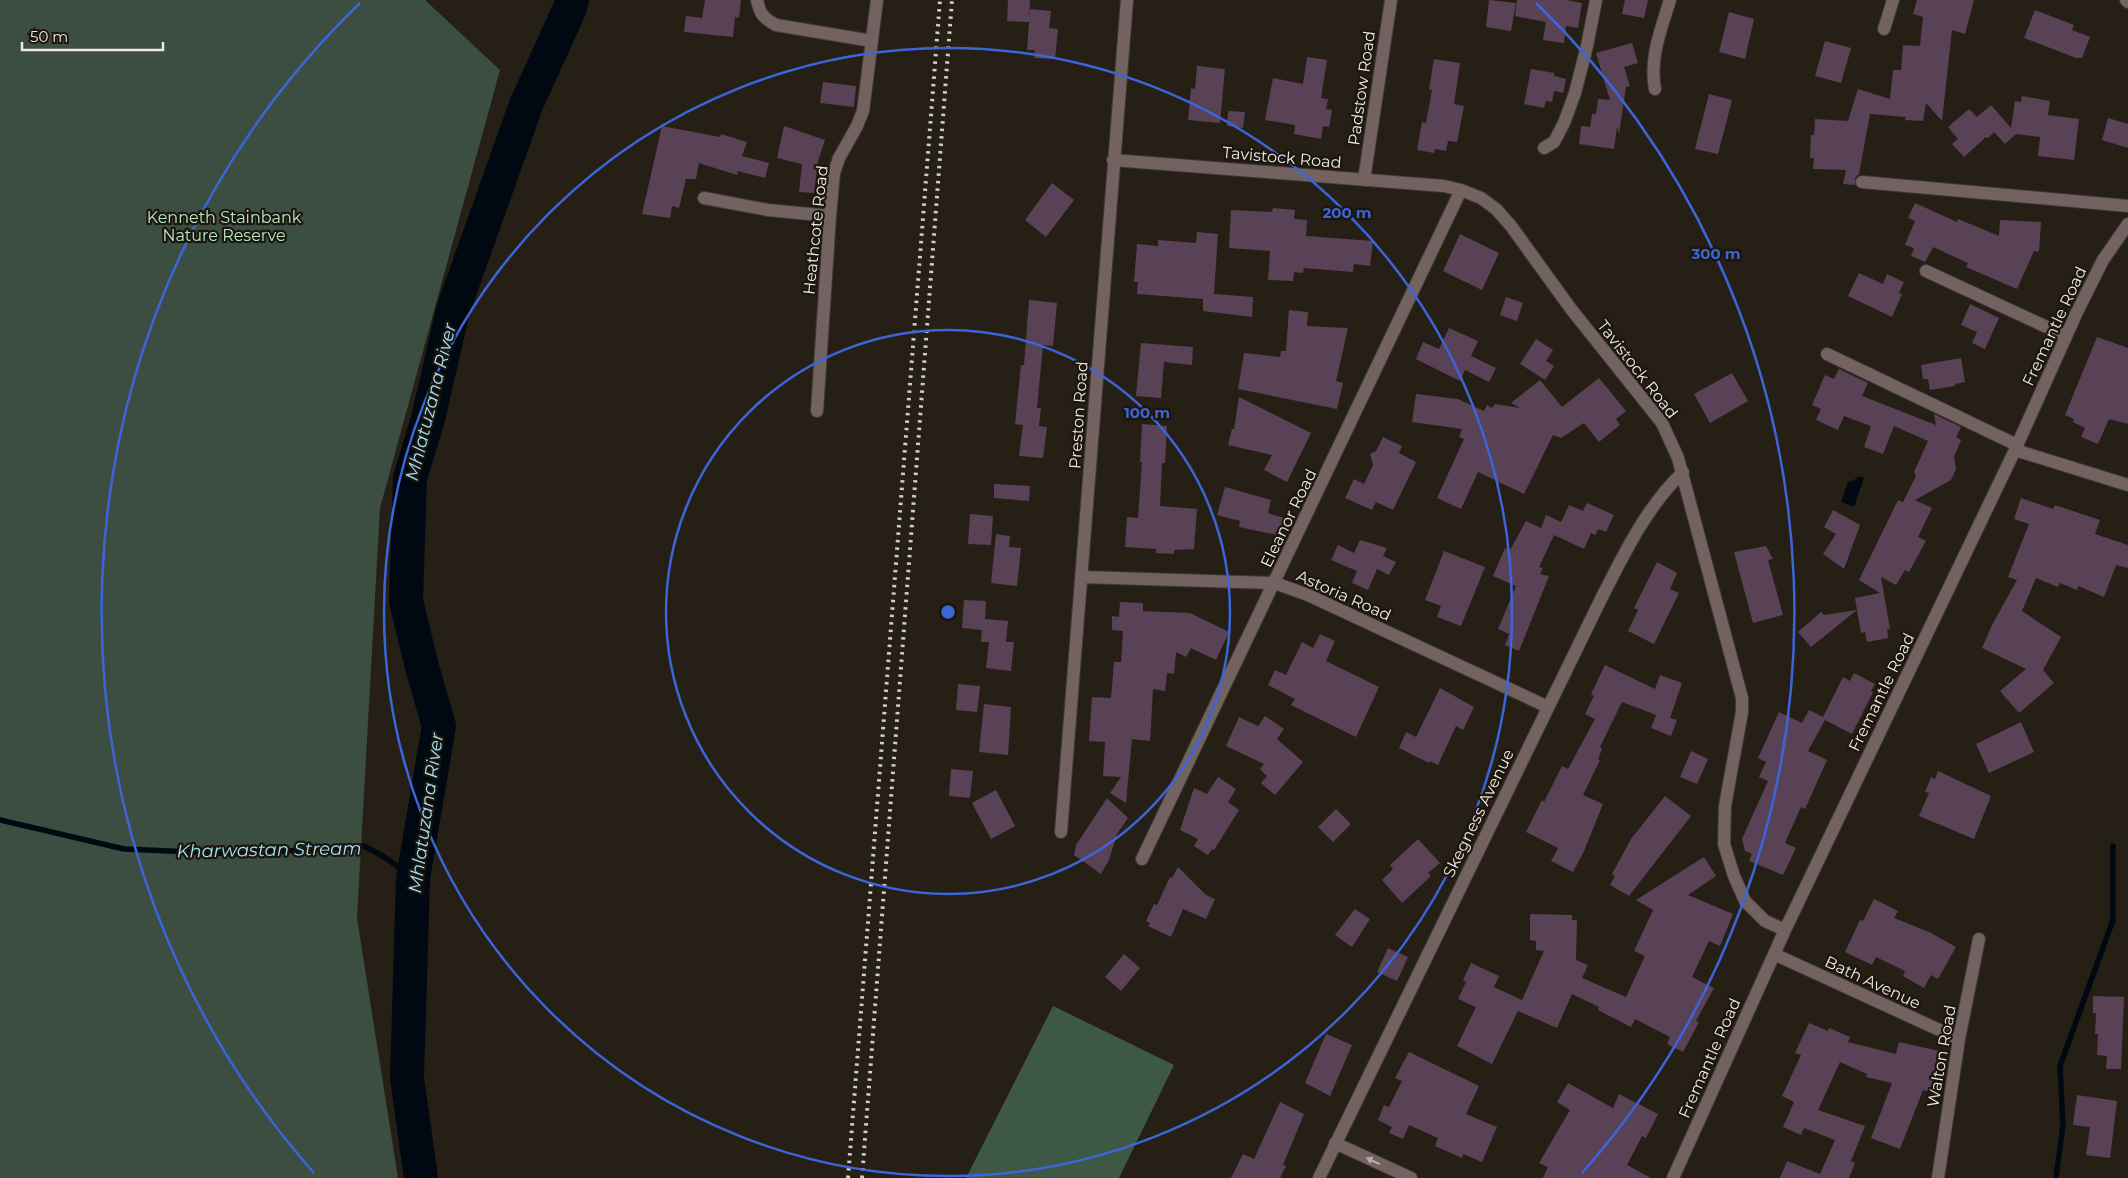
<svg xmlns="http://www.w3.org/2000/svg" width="2128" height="1178" viewBox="0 0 2128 1178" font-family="Montserrat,sans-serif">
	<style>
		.green { fill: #3c4d41 }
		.forest { fill: #3e5846 }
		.water { fill: #000911 }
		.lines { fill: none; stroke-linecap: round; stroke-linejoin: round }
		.stream { stroke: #000911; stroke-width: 5.5 }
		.river { stroke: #000911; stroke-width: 34 }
		.building { fill: #594256 }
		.minor-casing { stroke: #423b33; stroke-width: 14 }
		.minor { stroke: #726262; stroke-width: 12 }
		.rail { stroke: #d3cdc7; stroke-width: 4; stroke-dasharray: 2.5 5; stroke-linecap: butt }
		.oneway { fill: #b7adaa }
		.ring { fill: none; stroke: #3c65da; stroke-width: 2.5 }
		.labels { text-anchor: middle; stroke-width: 4.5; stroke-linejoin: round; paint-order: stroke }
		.street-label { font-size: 16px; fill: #efeae4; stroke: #1c160d }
		.park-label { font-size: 16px; fill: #b6eac4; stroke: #1c160d }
		.water-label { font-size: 18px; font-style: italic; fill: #a1e2fb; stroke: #1c160d }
		.centre { fill: #3c65da; stroke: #1c160d; stroke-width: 2.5 }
		.ring-label { font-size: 15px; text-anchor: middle; font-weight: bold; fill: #3c65da; stroke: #1c160d; stroke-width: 4.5; stroke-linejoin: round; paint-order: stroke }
	</style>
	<rect width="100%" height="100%" fill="#261f16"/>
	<path class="green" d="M 0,0 L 425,0 L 500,70 L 380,508 L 357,918 L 398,1178 L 0,1178 Z"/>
	<path class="forest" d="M 1053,1006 L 1174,1065 L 1119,1178 L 966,1178 Z"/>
	<path class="water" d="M 1859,476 L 1864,478 L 1854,507 L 1841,502 L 1848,482 L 1853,481 Z"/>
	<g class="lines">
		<path class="stream" d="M 0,820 L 124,849 L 239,854 L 364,846 L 386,858 L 413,878
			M 2056,1178 L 2063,1124 L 2060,1066 L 2113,920 L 2113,846"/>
		<path class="river" d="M 421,1178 L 407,1078 L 413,878 L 439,726 L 422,667 L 406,601 L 410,478 L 428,419 L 453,310 L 526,105 L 570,8 L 572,0"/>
	</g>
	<path class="building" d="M 705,0 L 741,0 L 739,18 L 735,17 L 733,37 L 684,32 L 686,16 L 702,18 Z
		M 1008,0 L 1030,0 L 1029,22 L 1007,21 Z
		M 1489,0 L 1516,3 L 1511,31 L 1486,27 Z
		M 1517,0 L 1566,0 L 1582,3 L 1578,28 L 1566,26 L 1564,43 L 1543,40 L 1546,22 L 1515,16 Z
		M 1625,0 L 1648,0 L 1644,18 L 1622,14 Z
		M 1917,0 L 1974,0 L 1965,34 L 1952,30 L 1942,121 L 1926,103 L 1923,121 L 1905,120 L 1906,117 L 1870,114 L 1859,174 L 1855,178 L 1855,185 L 1843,184 L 1846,170 L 1813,169 L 1814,158 L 1810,158 L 1811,135 L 1814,135 L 1815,119 L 1848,121 L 1858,89 L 1890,99 L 1893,70 L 1901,70 L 1903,45 L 1920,46 L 1923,17 L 1913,14 Z
		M 1030,9 L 1051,11 L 1049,28 L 1058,29 L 1055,59 L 1034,58 L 1035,50 L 1027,50 Z
		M 2035,10 L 2074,25 L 2072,30 L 2090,37 L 2082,58 L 2076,58 L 2024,38 Z
		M 1729,12 L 1754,19 L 1745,59 L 1719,52 Z
		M 1825,41 L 1851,48 L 1841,83 L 1815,76 Z
		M 1632,43 L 1638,63 L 1624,67 L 1630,86 L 1626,87 L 1619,134 L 1617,127 L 1614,149 L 1579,144 L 1581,126 L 1590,127 L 1592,114 L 1596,114 L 1598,99 L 1610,100 L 1596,53 Z
		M 1307,57 L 1327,60 L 1321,98 L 1328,99 L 1326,109 L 1332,110 L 1329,127 L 1323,126 L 1321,139 L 1294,134 L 1295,125 L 1265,120 L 1273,78 L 1303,84 Z
		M 1434,59 L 1460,63 L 1454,104 L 1464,106 L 1457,142 L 1448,141 L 1446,151 L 1435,149 L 1434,153 L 1417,150 L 1422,122 L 1426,123 L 1432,90 L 1429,89 Z
		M 1197,66 L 1225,69 L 1220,123 L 1188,120 L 1191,88 L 1195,89 Z
		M 1531,69 L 1554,73 L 1554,76 L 1566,79 L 1563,93 L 1554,91 L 1552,102 L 1546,101 L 1544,108 L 1524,104 Z
		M 823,82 L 856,86 L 854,107 L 820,103 Z
		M 1709,94 L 1732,100 L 1718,154 L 1695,149 Z
		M 2022,96 L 2050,101 L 2048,115 L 2079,119 L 2074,160 L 2038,156 L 2040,137 L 2016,134 L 2005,144 L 1994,132 L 1988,138 L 1986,137 L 1964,157 L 1952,144 L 1958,139 L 1948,127 L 1969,109 L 1977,117 L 1991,105 L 2011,128 L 2015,101 L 2021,102 Z
		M 1228,111 L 1245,112 L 1243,128 L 1227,126 Z
		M 2108,118 L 2128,124 L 2128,148 L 2102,140 Z
		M 662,126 L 720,137 L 721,134 L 747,142 L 742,156 L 769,163 L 765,178 L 738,171 L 737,175 L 699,163 L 696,179 L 686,179 L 679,208 L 672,206 L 670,218 L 642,214 Z
		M 784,126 L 825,140 L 818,161 L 814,193 L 799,192 L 802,164 L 777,158 Z
		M 1052,183 L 1074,200 L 1046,237 L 1025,220 Z
		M 1915,203 L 1957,222 L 1958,219 L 1999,236 L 2000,220 L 2041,222 L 2039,252 L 2034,251 L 2017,289 L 1966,267 L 1968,263 L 1933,247 L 1925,262 L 1911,256 L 1914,248 L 1905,245 L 1915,221 L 1908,218 Z
		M 1273,208 L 1295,210 L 1294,219 L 1307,220 L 1306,236 L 1373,241 L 1370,266 L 1354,264 L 1353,272 L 1304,268 L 1303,273 L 1294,272 L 1293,281 L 1268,280 L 1270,251 L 1229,248 L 1231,210 L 1272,212 Z
		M 1197,232 L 1218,234 L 1214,294 L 1253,297 L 1252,317 L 1203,311 L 1203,299 L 1137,294 L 1138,282 L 1134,282 L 1137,244 L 1158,246 L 1158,240 L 1196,243 Z
		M 1460,234 L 1499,253 L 1482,290 L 1443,271 Z
		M 1859,273 L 1883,284 L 1887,274 L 1904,282 L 1899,293 L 1902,294 L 1892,317 L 1848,296 Z
		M 1506,297 L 1523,303 L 1517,321 L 1500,315 Z
		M 1029,300 L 1057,303 L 1053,346 L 1043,345 L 1037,408 L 1041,408 L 1039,426 L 1047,427 L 1043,458 L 1019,456 L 1023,425 L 1015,424 L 1021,365 L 1024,365 Z
		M 1970,304 L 1999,318 L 1985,349 L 1972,343 L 1977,332 L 1961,325 Z
		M 1289,310 L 1308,312 L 1307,326 L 1348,328 L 1336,381 L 1343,383 L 1337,409 L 1238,389 L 1244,353 L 1280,357 L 1281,351 L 1286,351 Z
		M 1449,328 L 1478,341 L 1471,356 L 1496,368 L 1489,382 L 1465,370 L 1460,381 L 1416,359 L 1423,342 L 1439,349 Z
		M 2097,337 L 2128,348 L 2128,424 L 2109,419 L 2098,444 L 2081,437 L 2085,428 L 2073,422 L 2074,419 L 2065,415 Z
		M 1536,339 L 1553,350 L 1546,361 L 1554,366 L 1545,380 L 1520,364 Z
		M 1141,343 L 1193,347 L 1192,365 L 1164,362 L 1161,398 L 1136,396 Z
		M 1961,358 L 1965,382 L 1955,384 L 1955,386 L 1930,390 L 1928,379 L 1923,379 L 1921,365 Z
		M 1839,369 L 1868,383 L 1862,396 L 1936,425 L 1934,414 L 1961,427 L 1956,437 L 1961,440 L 1954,457 L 1956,469 L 1951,480 L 1915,500 L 1932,508 L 1918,537 L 1926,541 L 1909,572 L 1905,570 L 1896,585 L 1881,577 L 1890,629 L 1887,629 L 1888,638 L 1867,642 L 1865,632 L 1861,633 L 1857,610 L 1811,647 L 1798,632 L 1821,612 L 1824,615 L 1857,610 L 1855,598 L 1880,593 L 1859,580 L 1898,500 L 1903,502 L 1916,476 L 1914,472 L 1928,441 L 1894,426 L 1883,454 L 1864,447 L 1871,426 L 1844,416 L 1838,430 L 1816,420 L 1821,409 L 1812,405 L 1825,375 L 1834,379 Z
		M 1732,373 L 1748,401 L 1710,423 L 1694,394 Z
		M 1599,378 L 1626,411 L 1616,419 L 1620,425 L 1599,442 L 1584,423 L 1561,438 L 1553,435 L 1524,494 L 1478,472 L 1461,509 L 1437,498 L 1464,439 L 1459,437 L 1462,429 L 1412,422 L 1416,394 L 1458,399 L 1484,411 L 1487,405 L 1492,408 L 1495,404 L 1520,408 L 1511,403 L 1540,380 L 1562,407 Z
		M 1239,397 L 1311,433 L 1287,482 L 1264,470 L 1272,455 L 1228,445 L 1232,429 L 1234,429 Z
		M 1142,424 L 1167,426 L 1165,463 L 1162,463 L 1160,506 L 1197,509 L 1194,549 L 1174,550 L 1174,554 L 1156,553 L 1156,549 L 1125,547 L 1127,517 L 1138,518 L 1142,462 L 1140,462 Z
		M 1383,437 L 1402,446 L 1399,453 L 1416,462 L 1393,510 L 1376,502 L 1372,510 L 1345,498 L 1354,479 L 1364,484 L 1373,465 L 1370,454 L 1376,451 Z
		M 994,484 L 1030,486 L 1029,501 L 994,498 Z
		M 1225,487 L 1271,500 L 1268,513 L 1284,518 L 1277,535 L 1239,527 L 1240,521 L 1217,515 Z
		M 2021,498 L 2053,509 L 2055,505 L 2100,520 L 2095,534 L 2128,545 L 2128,568 L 2116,565 L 2104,597 L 2078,586 L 2077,590 L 2060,583 L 2058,587 L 2036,578 L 2022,611 L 2061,637 L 2043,670 L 2054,683 L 2019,713 L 2000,691 L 2026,669 L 1982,648 L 1992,625 L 2017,580 L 2008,577 L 2029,524 L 2014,519 Z
		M 1587,503 L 1614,515 L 1606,532 L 1598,529 L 1595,535 L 1591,533 L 1584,549 L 1554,535 L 1539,567 L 1543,568 L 1540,574 L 1549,576 L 1519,651 L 1505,645 L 1509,634 L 1498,629 L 1516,586 L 1493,576 L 1505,548 L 1510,550 L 1526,521 L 1541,528 L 1546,515 L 1561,522 L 1569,505 L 1583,511 Z
		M 1833,510 L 1860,525 L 1844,569 L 1823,554 L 1836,534 L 1824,527 Z
		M 970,514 L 993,516 L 991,545 L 968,544 Z
		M 996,534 L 1010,536 L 1009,547 L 1021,548 L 1017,586 L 991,583 Z
		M 1360,540 L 1387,548 L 1383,556 L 1396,562 L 1389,575 L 1377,569 L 1368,590 L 1352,583 L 1357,571 L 1331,560 L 1338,545 L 1354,553 Z
		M 1766,546 L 1773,559 L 1768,560 L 1783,615 L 1753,623 L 1734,552 Z
		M 1444,551 L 1485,567 L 1461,626 L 1437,617 L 1441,606 L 1425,600 Z
		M 1657,562 L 1677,573 L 1670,589 L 1679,593 L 1654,644 L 1628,631 L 1638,610 L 1634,608 Z
		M 964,600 L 986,601 L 985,619 L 1008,621 L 1006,642 L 1014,642 L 1011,671 L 986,668 L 989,642 L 981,642 L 982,630 L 962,628 Z
		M 1120,602 L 1143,603 L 1143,611 L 1190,613 L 1229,632 L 1216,660 L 1191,648 L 1186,657 L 1176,652 L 1174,674 L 1167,673 L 1165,691 L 1153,689 L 1150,741 L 1132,739 L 1126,803 L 1110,793 L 1121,777 L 1103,776 L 1105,742 L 1089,741 L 1092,697 L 1111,698 L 1114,662 L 1121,662 L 1123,631 L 1112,630 L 1112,616 L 1119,617 Z
		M 1320,634 L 1335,641 L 1326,661 L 1379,687 L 1356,737 L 1291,705 L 1295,699 L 1268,685 L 1275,670 L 1286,675 L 1302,642 L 1313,648 Z
		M 1605,665 L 1655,689 L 1660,675 L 1682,683 L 1670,718 L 1677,720 L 1671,736 L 1651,728 L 1656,715 L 1622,702 L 1600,747 L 1602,749 L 1598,759 L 1600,760 L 1583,795 L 1603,804 L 1584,851 L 1573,872 L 1551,861 L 1558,848 L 1526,832 L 1542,800 L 1544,802 L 1562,766 L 1568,769 L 1595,719 L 1585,714 L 1594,696 L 1591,694 Z
		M 1854,673 L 1875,684 L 1871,691 L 1873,692 L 1852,734 L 1825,720 L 1808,751 L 1827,760 L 1805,809 L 1801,807 L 1785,843 L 1796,848 L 1783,875 L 1749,861 L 1752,854 L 1745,851 L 1742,839 L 1768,781 L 1759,777 L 1766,762 L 1758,758 L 1779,712 L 1802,723 L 1809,710 L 1823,717 L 1843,677 L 1850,681 Z
		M 958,684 L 980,686 L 977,712 L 956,710 Z
		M 1440,688 L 1474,707 L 1463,730 L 1456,726 L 1438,765 L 1430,761 L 1429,763 L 1399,748 L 1406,732 L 1416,737 Z
		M 984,704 L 1011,707 L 1008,755 L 979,752 Z
		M 1265,716 L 1284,729 L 1277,739 L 1303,762 L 1275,795 L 1261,783 L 1267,776 L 1260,769 L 1264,764 L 1226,746 L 1239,717 L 1258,726 Z
		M 2021,722 L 2034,752 L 1989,773 L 1976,744 Z
		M 1691,751 L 1708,759 L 1697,784 L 1680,777 Z
		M 951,769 L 973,771 L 970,798 L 949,796 Z
		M 1938,771 L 1991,796 L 1974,839 L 1919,816 L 1929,793 L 1925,792 L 1931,777 L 1935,779 Z
		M 1218,777 L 1236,789 L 1228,802 L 1239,810 L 1214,850 L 1212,849 L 1208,855 L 1194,846 L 1198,839 L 1180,830 L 1194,788 L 1207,794 Z
		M 996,790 L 1015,826 L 991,839 L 972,803 Z
		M 1665,796 L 1691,816 L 1629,896 L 1610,885 L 1615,876 L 1612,874 L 1631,839 Z
		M 1107,798 L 1128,818 L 1117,834 L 1109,860 L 1101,874 L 1074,855 L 1076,845 Z
		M 1336,809 L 1351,824 L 1333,842 L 1318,827 Z
		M 1418,839 L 1440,863 L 1428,873 L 1431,876 L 1402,903 L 1382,880 L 1393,869 L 1390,865 Z
		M 1704,857 L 1716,876 L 1688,895 L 1733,914 L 1720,946 L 1709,941 L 1692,977 L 1714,988 L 1696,1021 L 1699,1022 L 1683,1052 L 1667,1044 L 1670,1037 L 1635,1019 L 1631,1027 L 1598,1010 L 1599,1007 L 1572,994 L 1557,1028 L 1518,1011 L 1492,1064 L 1457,1046 L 1476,1007 L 1458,999 L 1466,982 L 1463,980 L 1471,963 L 1499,976 L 1494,987 L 1522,1000 L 1544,951 L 1536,950 L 1536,941 L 1530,940 L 1530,914 L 1572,915 L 1572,920 L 1577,920 L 1576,960 L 1588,965 L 1582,978 L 1626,997 L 1645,956 L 1634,951 L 1653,910 L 1636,900 Z
		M 1178,867 L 1206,895 L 1215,899 L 1206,919 L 1183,909 L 1171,937 L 1148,926 L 1150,923 L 1146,921 L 1154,904 L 1157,905 L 1170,877 L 1172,878 Z
		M 1874,899 L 1898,911 L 1894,918 L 1929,932 L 1956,947 L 1938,979 L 1931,975 L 1924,988 L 1903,976 L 1905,971 L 1876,957 L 1872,965 L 1845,952 L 1860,920 L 1863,921 Z
		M 1355,909 L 1370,919 L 1352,947 L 1335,935 Z
		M 1388,948 L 1408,957 L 1397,981 L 1377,972 Z
		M 1124,954 L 1140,968 L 1121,991 L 1105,977 Z
		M 2093,996 L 2124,997 L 2121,1069 L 2106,1069 L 2107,1056 L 2097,1055 L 2098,1034 L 2095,1034 L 2096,1013 L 2093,1013 Z
		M 1809,1023 L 1828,1031 L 1829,1028 L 1850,1037 L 1848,1042 L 1896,1054 L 1899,1042 L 1939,1051 L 1930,1092 L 1923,1090 L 1900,1149 L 1871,1138 L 1892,1083 L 1866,1077 L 1867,1074 L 1840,1062 L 1818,1110 L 1865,1126 L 1851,1161 L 1855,1163 L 1849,1178 L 1780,1178 L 1787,1161 L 1820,1174 L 1835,1140 L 1804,1128 L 1801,1135 L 1783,1127 L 1794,1102 L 1782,1096 L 1801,1055 L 1795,1053 Z
		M 1326,1034 L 1352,1045 L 1330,1096 L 1305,1083 Z
		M 1409,1052 L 1479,1086 L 1466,1114 L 1497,1127 L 1482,1162 L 1463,1154 L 1462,1158 L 1435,1146 L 1438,1138 L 1409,1125 L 1403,1139 L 1389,1133 L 1392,1127 L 1378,1120 L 1384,1105 L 1389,1107 L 1402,1081 L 1395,1078 Z
		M 1568,1083 L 1613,1108 L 1619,1094 L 1658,1114 L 1646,1138 L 1642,1136 L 1627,1165 L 1651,1178 L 1543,1178 L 1548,1167 L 1539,1163 L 1570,1110 L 1557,1102 Z
		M 2077,1095 L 2117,1101 L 2110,1158 L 2086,1155 L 2090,1127 L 2073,1125 Z
		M 1280,1102 L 1304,1114 L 1283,1165 L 1286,1166 L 1280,1178 L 1231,1178 L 1243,1154 L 1254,1159 Z"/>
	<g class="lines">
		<defs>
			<path id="minor" d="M 757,0 C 760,14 763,18 776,25 L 872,41
				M 2126,0 L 2128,2
				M 1884,29 L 1893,0
				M 1655,89 C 1649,59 1661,29 1670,0
				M 1544,148 L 1554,142 L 1564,123 L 1575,93 L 1587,46 L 1596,0
				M 1113,160 L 1444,186 L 1461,190 L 1481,198 L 1496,209 L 1511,226 L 1571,309 L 1662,423 L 1678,458 L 1742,698 L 1742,712 L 1725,806 L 1724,844 L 1734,876 L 1745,901 L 1765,921 L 1785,930
				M 1364,180 L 1391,0
				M 1862,182 L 2128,206
				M 704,198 L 768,210 L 830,216
				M 1926,271 L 2066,336
				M 1827,354 L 2017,445
				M 817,411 L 830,216 L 834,173 L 839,158 L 857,126 L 863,111 L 877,0
				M 2015,450 L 2128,485
				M 1082,577 L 1275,583 L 1308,595 L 1548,707
				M 1061,832 L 1127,0
				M 1142,859 L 1461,190
				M 1774,954 L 1959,1039
				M 1335,1143 L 1411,1178
				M 1319,1178 L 1600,601 C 1623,556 1646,507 1683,472
				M 1673,1178 L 1785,930 L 2015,450 L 2077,312 L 2103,260 L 2128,224
				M 1938,1178 L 1959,1039 L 1979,939"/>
		</defs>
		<use href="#minor" class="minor-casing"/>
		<use href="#minor" class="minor"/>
		<path class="rail" d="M 848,1178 L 940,0
			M 862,1178 L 952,0"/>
	</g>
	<defs><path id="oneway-solid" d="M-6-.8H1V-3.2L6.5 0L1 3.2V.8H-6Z" transform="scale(1.25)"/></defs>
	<use class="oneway" href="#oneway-solid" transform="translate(1373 1161) rotate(-155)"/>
	<g class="ring">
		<circle cx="948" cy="612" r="282"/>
		<circle cx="948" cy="612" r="564"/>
		<path d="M314 1173A847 847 0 0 1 360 3M1536 3A847 847 0 0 1 1582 1173"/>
	</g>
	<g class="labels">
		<g class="street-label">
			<text transform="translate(1361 88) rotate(-82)" y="6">Padstow Road</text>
			<text transform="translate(1282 157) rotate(5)" y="6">Tavistock Road</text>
			<text transform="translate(815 230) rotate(-84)" y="6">Heathcote Road</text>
			<text transform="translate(2054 326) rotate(-65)" y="6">Fremantle Road</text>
			<text transform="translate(1638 369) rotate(52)" y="6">Tavistock Road</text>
			<text transform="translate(1078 415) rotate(-86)" y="6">Preston Road</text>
			<text transform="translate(1288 518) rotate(-64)" y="6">Eleanor Road</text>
			<text transform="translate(1344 595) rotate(24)" y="6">Astoria Road</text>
			<text transform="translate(1881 692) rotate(-64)" y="6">Fremantle Road</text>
			<text transform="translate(1478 813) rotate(-64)" y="6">Skegness Avenue</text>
			<text transform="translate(1873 982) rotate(25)" y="6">Bath Avenue</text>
			<text transform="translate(1941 1056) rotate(-80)" y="6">Walton Road</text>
			<text transform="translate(1709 1058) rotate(-66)" y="6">Fremantle Road</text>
		</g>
		<g class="park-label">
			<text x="224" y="223">Kenneth Stainbank<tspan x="224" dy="18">Nature Reserve</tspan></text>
		</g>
		<g class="water-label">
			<text transform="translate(431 402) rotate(-76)" y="6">Mhlatuzana River</text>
			<text transform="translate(426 813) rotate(-82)" y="6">Mhlatuzana River</text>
			<text transform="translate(269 850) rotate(-1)" y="6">Kharwastan Stream</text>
		</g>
	</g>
	<circle cx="948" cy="612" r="8" class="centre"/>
	<g class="ring-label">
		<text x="1347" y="218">200 m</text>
		<text x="1716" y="259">300 m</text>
		<text x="1147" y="418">100 m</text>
	</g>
	<path d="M22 42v8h141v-8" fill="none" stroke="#efeae4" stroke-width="2.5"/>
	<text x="30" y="42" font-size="15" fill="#efeae4" stroke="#1c160d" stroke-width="4" paint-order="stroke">50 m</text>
</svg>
